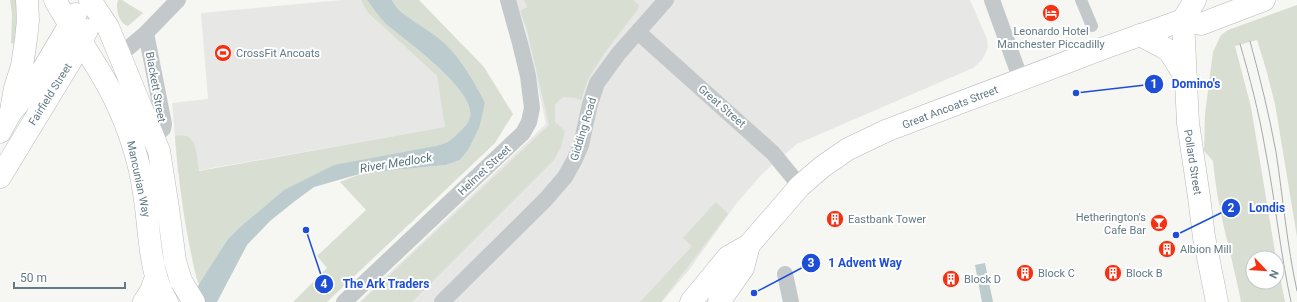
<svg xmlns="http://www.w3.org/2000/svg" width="1297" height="302" viewBox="0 0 1297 302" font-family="Roboto,sans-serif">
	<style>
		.built { fill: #e7e7e5 }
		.green { fill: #d8ded2 }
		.water { fill: #bbcbce }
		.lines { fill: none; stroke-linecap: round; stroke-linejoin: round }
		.primary-casing { stroke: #b6bbbe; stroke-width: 23 }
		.trunk-casing { stroke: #b5babc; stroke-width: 23 }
		.pedestrian { stroke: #c3c8cb; stroke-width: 12 }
		.minor { stroke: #c3c8cb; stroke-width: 16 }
		.primary { stroke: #fff; stroke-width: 22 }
		.trunk { stroke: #fff; stroke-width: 22 }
		.tram { stroke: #a3abb0; stroke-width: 1 }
		.labels { text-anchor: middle; stroke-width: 4; stroke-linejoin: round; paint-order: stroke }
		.poi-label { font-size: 11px; fill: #627a86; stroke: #fff; text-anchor: start }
		.street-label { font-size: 11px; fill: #627a86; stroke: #fff }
		.water-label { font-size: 12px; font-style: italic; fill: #58767c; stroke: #fff }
		.leader { fill: none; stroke: #1d4ed8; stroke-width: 1.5 }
		.callout-dot { fill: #1d4ed8; stroke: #fff; stroke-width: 1.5 }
		.mark-label { font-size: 12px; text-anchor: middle; font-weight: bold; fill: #fff }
		.callout-label { font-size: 12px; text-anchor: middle; font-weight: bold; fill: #1d4ed8; stroke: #fff; stroke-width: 4; stroke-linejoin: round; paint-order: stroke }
	</style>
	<rect width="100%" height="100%" fill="#f6f6f2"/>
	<path class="built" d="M 342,0 L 361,0 L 367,12 L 437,76 L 446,127 L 178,174 L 172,103 L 208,99 L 201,13 Z
		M 516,0 L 970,0 L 987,39 L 988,48 L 982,60 L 973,68 L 797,144 L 762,174 L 736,204 L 689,270 L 662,302 L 359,302 L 546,124 L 526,31 Z"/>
	<path class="green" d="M 10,0 L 16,0 L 16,27 L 14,44 L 11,43 L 12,14 Z
		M 118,0 L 122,0 L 143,13 L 128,26 C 119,24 115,8 118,0 Z
		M 361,0 L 367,0 C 373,8 379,17 386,24 C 406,41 476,90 470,117 C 469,124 456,136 450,140 C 447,143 441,144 436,146 L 284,190 L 240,227 L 228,239 L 199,285 C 194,272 192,257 189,243 C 182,208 178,172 175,136 C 199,131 196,156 199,171 L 445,127 L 437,76 L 367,12 Z
		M 392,0 L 419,0 L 484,67 L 513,114 L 495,143 L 327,302 L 293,302 L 327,268 L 317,256 L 366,210 L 340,182 L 363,173 L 446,165 L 460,160 L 468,150 L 485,103 L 405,15 L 394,4 Z
		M 524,0 L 633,0 L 639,5 L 638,9 L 603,55 L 588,79 L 581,100 L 576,98 L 563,97 L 555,104 L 555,122 L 565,131 L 561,147 L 554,160 L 412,302 L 361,302 L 549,125 L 527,30 L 520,11 L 527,7 Z
		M 1297,5 L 1297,237 L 1275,104 L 1266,69 L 1257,40 L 1235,46 L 1251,107 L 1276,258 L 1253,258 L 1253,282 L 1277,282 L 1277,262 L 1285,302 L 1241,302 C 1232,255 1217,209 1213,161 L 1204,151 L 1205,114 L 1213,52 L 1221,35 L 1228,30 Z
		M 716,202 L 728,214 L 661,302 L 640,302 L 692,246 L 683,238 Z"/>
	<path class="water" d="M 367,0 L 392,0 C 399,16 431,30 444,43 C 462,60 474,82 485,103 L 479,128 L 468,150 L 460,160 L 446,165 L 363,173 L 314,187 L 295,201 L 270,221 L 247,245 L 217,302 L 189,302 L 201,281 L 228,239 L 240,227 L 284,190 L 334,165 L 436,146 C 441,144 447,143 450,140 C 456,136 469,124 470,117 C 476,90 406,41 386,24 C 379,17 373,8 367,0 Z
		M 985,263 L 993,302 L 982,302 L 981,297 L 975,265 Z"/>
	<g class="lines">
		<defs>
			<path id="primary" d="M 1183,20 L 1188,123 L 1199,197 L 1204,237 L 1217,302
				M 1140,35 L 1163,47 L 1169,51 L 1185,76"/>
			<path id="trunk" d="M 55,0 C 67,22 82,42 95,64 C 113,92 127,123 136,155 C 142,176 146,204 148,226 C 151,252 153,279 167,302
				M 90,0 L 108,27 L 159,151 L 168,208 L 175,261 L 181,281 L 194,302
				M 1184,19 L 1201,24 L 1264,0
				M 11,111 L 15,88 L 22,66 L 26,39 L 28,20 L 27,0
				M 0,132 L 11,112 L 32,88 L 76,14
				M 0,177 L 70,62 L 87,30
				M 144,302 L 151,291 L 156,277
				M 691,302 L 728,257 L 749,245 L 800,186 L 822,167 L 848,149 L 888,130 L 1104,48 L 1183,20 L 1195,0
				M 719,302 L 743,268 L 749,245"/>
		</defs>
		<use href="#primary" class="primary-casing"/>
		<use href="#trunk" class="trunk-casing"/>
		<path class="pedestrian" d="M 1081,0 L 1092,26"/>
		<path class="minor" d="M 992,0 L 1021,80
			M 638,32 L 773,153 L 800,186
			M 146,33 L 164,124 L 163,129 L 153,136
			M 120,55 L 146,33 L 178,0
			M 785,274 L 791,302
			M 344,302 L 523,133 L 529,122 L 532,108 L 528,76 L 520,43 L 508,0
			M 442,302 L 546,199 L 565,177 L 575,159 L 581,145 L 590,104 L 597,83 L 619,53 L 666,0"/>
		<use href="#primary" class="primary"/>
		<use href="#trunk" class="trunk"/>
		<path class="tram" d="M 1250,41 C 1260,78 1269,114 1276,152 C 1283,198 1287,245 1297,291
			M 1240,44 C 1250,78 1259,113 1265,148 C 1275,199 1280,251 1291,302"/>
	</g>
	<defs>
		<symbol id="hotel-disc" viewBox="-11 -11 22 22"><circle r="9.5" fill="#f63012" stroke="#fff"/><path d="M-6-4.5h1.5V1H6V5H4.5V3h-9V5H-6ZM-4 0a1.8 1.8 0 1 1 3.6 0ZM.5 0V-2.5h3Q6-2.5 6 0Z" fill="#fff"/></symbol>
		<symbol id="stadium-disc" viewBox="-11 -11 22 22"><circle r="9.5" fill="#f63012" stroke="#fff"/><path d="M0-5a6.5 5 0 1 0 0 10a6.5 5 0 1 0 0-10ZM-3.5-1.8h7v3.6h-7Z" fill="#fff"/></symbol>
		<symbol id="building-disc" viewBox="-11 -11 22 22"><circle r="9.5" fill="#f63012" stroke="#fff"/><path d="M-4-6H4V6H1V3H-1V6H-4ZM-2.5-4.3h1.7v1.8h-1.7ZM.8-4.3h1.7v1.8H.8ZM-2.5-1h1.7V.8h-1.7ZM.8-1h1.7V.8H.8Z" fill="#fff"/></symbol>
		<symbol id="bar-disc" viewBox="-11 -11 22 22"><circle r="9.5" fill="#f63012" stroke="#fff"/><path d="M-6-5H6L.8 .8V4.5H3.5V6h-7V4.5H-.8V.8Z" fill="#fff"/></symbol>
	</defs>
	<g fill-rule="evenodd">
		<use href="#hotel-disc" x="1041" y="3" width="20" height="20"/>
		<use href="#stadium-disc" x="213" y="43" width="20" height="20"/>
		<use href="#building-disc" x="825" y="209" width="20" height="20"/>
		<use href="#bar-disc" x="1149" y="213" width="20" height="20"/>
		<use href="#building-disc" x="1157" y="239" width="20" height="20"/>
		<use href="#building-disc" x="1015" y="263" width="20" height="20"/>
		<use href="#building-disc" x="1103" y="263" width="20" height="20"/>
		<use href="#building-disc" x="941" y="269" width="20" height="20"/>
	</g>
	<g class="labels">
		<g class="poi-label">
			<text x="1051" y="35" text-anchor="middle">Leonardo Hotel<tspan x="1051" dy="13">Manchester Piccadilly</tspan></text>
			<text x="236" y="57">CrossFit Ancoats</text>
			<text x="1146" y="221" text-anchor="end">Hetherington's<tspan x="1146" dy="13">Cafe Bar</tspan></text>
			<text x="848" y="223">Eastbank Tower</text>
			<text x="1180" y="253">Albion Mill</text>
			<text x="1038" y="277">Block C</text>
			<text x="1126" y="277">Block B</text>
			<text x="964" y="283">Block D</text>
		</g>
		<g class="street-label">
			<text transform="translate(156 87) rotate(80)" y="4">Blackett Street</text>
			<text transform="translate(50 94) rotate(-58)" y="4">Fairfield Street</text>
			<text transform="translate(722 106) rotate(41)" y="4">Great Street</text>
			<text transform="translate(950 107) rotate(-21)" y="4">Great Ancoats Street</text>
			<text transform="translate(583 129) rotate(-73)" y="4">Gidding Road</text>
			<text transform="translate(1193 162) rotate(81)" y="4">Pollard Street</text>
			<text transform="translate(484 170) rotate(-43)" y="4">Helmet Street</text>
			<text transform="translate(139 179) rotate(78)" y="4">Mancunian Way</text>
		</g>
		<g class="water-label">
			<text transform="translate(396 163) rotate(-9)" y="4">River Medlock</text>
		</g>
	</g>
	<path class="leader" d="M1076 93L1154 84M1176 235L1231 208M754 293L811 263M306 230L324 284"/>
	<g class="callout-dot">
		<circle cx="1076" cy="93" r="4"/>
		<circle cx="1176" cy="235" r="4"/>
		<circle cx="754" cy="293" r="4"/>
		<circle cx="306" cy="230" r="4"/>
		<circle cx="1154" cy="84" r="10"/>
		<circle cx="1231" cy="208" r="10"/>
		<circle cx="811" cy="263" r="10"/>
		<circle cx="324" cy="284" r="10"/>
	</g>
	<g class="mark-label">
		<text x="1154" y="88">1</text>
		<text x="1231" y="212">2</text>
		<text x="811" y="267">3</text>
		<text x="324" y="288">4</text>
	</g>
	<g class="callout-label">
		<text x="1196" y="88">Domino's</text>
		<text x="1267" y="212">Londis</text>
		<text x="865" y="267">1 Advent Way</text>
		<text x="386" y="288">The Ark Traders</text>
	</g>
	<g transform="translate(1265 270) rotate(115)"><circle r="19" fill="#ffffff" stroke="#c0cacf"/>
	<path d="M0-3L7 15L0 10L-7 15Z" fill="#f63012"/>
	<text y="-6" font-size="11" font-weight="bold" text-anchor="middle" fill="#627a86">N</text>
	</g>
	<path d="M14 282v6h111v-6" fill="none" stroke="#627a86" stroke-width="2"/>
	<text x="20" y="282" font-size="12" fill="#627a86" stroke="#ffffff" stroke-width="3" paint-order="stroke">50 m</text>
</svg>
